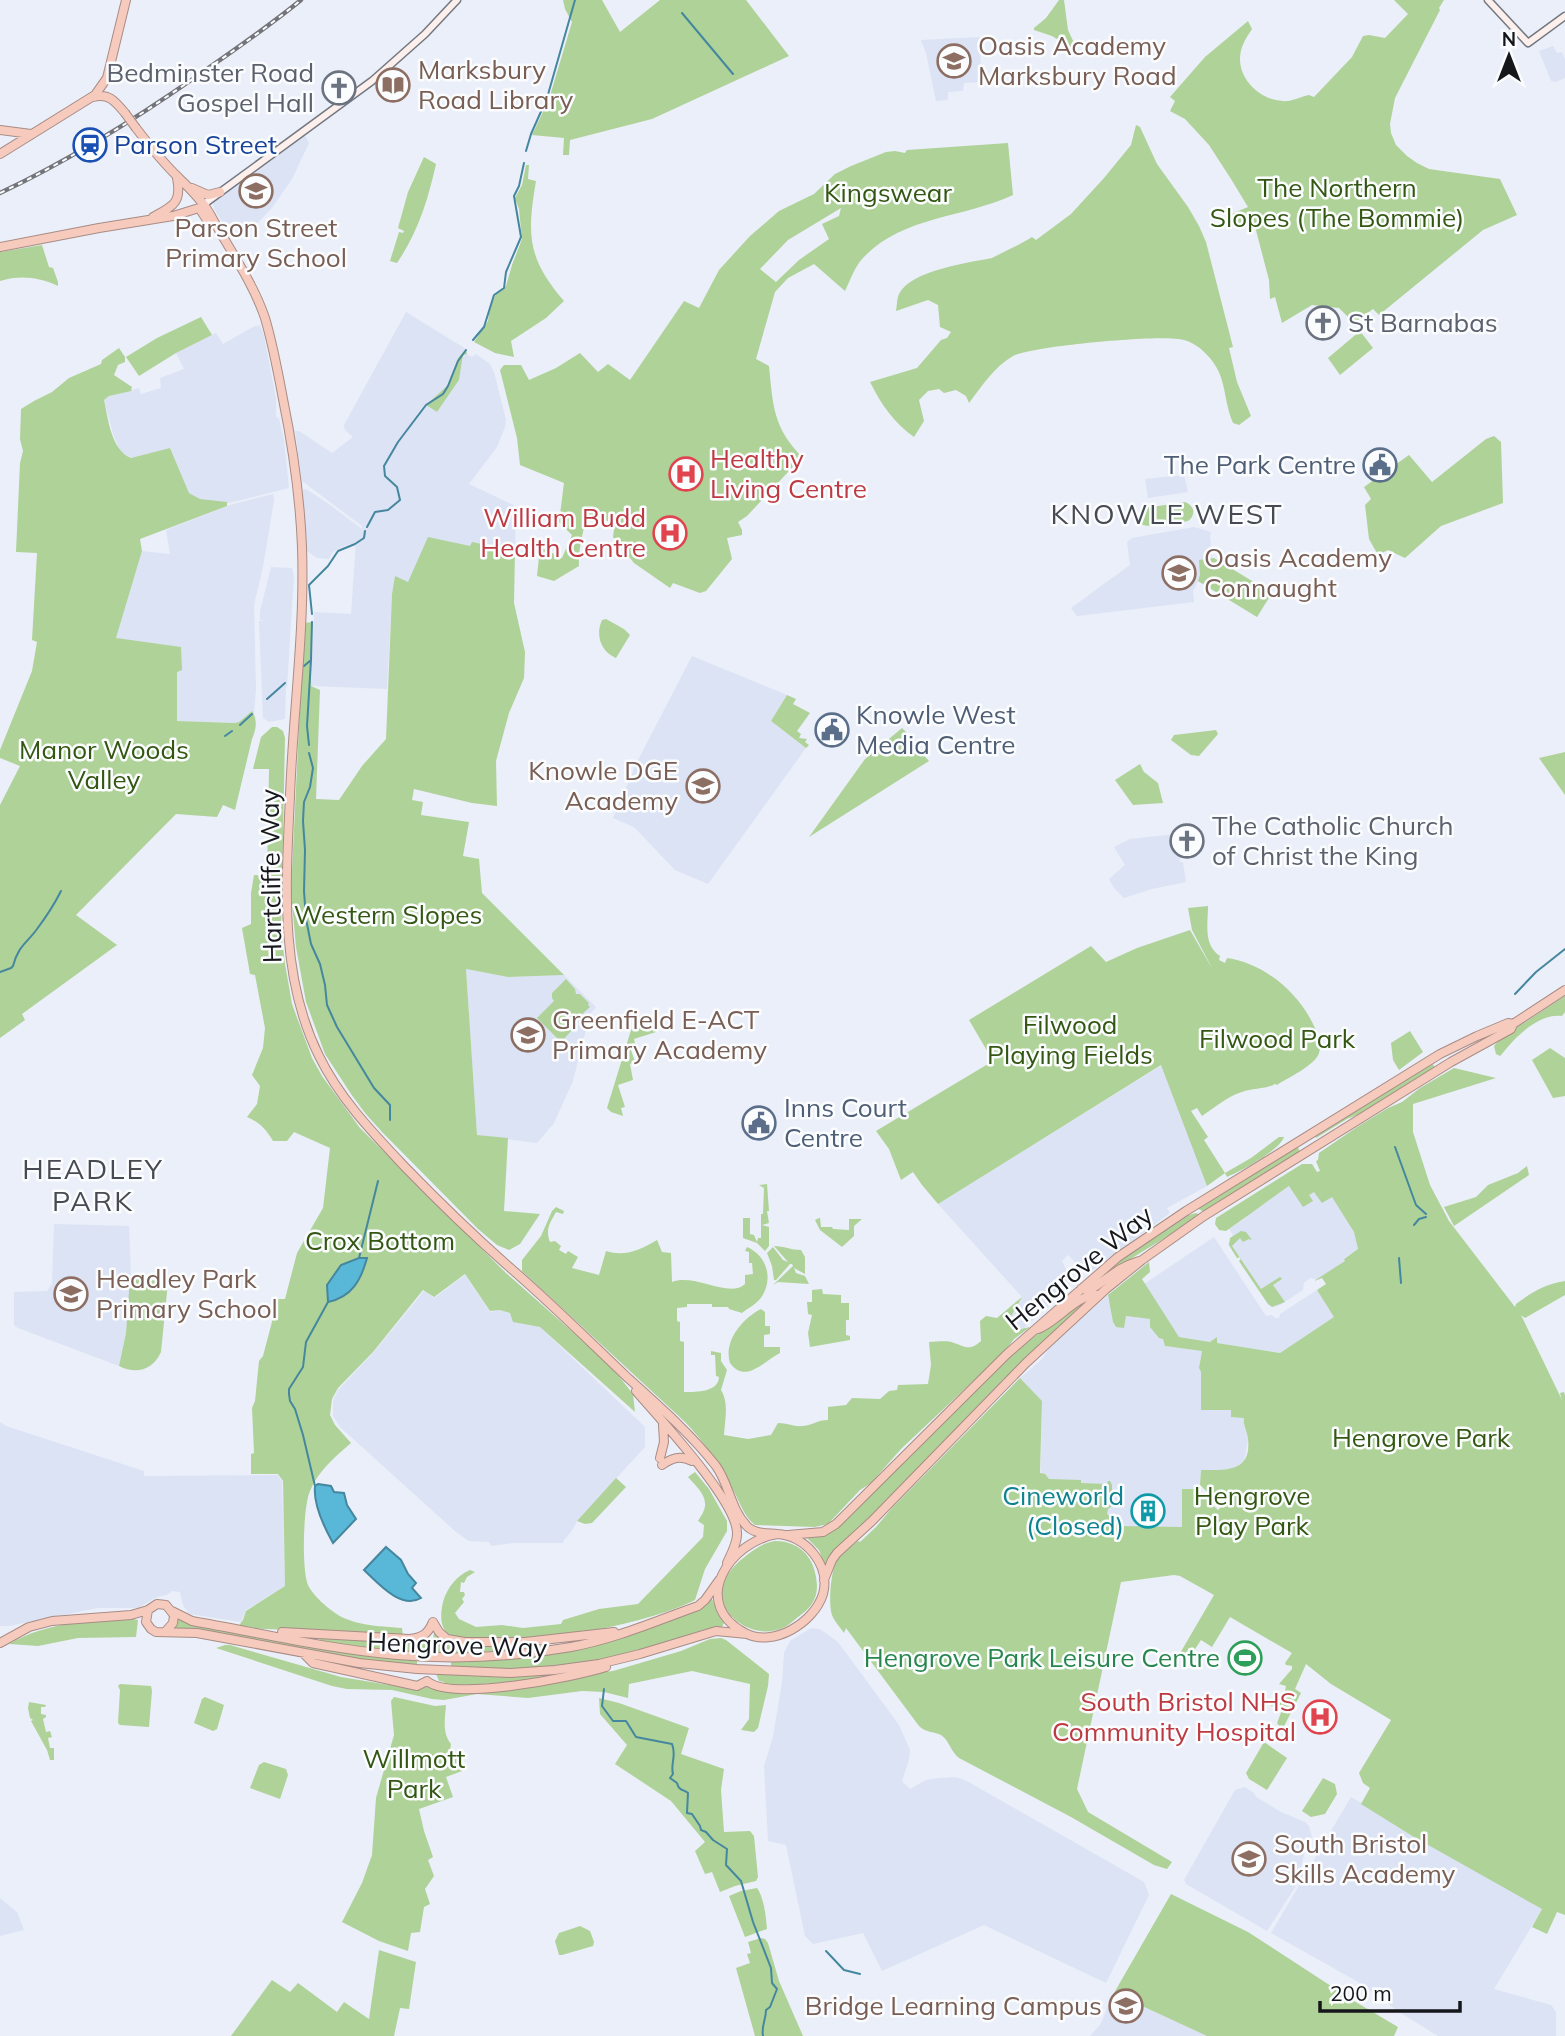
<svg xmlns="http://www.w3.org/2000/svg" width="1565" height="2036" viewBox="0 0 1565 2036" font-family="Mulish,sans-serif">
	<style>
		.built { fill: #dbe3f4 }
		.green { fill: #afd298; fill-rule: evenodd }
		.water { fill: #59b7d7; stroke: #45879f; stroke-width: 2 }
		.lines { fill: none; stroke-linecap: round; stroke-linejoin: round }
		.stream { stroke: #45879f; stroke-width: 2 }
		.secondary-casing { stroke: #737780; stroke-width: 9 }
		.highway-casing { stroke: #a88c85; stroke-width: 10 }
		.secondary { stroke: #fcefec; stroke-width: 6 }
		.highway { stroke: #f6cbbe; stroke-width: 8 }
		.rail-casing { stroke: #73757b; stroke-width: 4.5 }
		.rail { stroke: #fbfcfe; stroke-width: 2; stroke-dasharray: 5; stroke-linecap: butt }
		.highway-bridge-casing { stroke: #a88c85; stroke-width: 10; stroke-linecap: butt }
		.highway-bridge { stroke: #f6cbbe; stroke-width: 8 }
		.labels { text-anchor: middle; stroke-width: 5; stroke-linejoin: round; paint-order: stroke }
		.education-label { font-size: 26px; fill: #785e54; stroke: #fbfcfe; text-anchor: start }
		.worship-label { font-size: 26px; fill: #5b616d; stroke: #fbfcfe; text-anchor: start }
		.transit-label { font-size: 26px; fill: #164399; stroke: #fbfcfe; text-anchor: start }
		.park-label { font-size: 26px; fill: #335712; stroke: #fbfcfe }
		.health-label { font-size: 26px; fill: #be3a42; stroke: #fbfcfe; text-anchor: end }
		.service-label { font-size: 26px; fill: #4e5e75; stroke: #fbfcfe; text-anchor: start }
		.street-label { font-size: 26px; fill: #16171b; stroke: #fbfcfe }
		.culture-label { font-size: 26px; fill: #0d838f; stroke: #fbfcfe; text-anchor: end }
		.leisure-label { font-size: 26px; fill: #27864d; stroke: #fbfcfe; text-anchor: end }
		.neighbourhood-label { font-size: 28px; letter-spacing: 2px; fill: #464a52; stroke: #fbfcfe }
	</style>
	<rect width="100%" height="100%" fill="#ebeff9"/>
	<path class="built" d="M 980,37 L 981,82 L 964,83 L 963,91 L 948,92 L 948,100 L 936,101 L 926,53 L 921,40 Z
		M 1553,46 L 1557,53 L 1562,52 L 1565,59 L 1565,78 L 1556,82 L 1551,81 L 1539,51 Z
		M 305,135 L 309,143 L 292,179 L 272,208 L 251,230 L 245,223 L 229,233 L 214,209 L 213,202 Z
		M 406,312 L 466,349 L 458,358 L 447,386 L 427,406 L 437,412 L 459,380 L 463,355 L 467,354 L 472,357 L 476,354 L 490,364 L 494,372 L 506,420 L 505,427 L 497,447 L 469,484 L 513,505 L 516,509 L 515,551 L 472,543 L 471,546 L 408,582 L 395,577 L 392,594 L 387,689 L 311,686 L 314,612 L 351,614 L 356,542 L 339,548 L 332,553 L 329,559 L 317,558 L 304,549 L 303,489 L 306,489 L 326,502 L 362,529 L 362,526 L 302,481 L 295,431 L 299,431 L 332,453 L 353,437 L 345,430 L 344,425 Z
		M 260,325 L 264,336 L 276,398 L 276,417 L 279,418 L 284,440 L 289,488 L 229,503 L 217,502 L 200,499 L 189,493 L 170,448 L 131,458 L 121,452 L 114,437 L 104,400 L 109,396 L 139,388 L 141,394 L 161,388 L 160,378 L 184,369 L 176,353 L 216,333 L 223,344 L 253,327 Z
		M 1184,475 L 1188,492 L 1148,498 L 1145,479 Z
		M 273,494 L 274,501 L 263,567 L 254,605 L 256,689 L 254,714 L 252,711 L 239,722 L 233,723 L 176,721 L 177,672 L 116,638 L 142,551 L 170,554 L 166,530 L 230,505 Z
		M 1194,527 L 1211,532 L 1210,536 L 1212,558 L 1272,593 L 1257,617 L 1198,581 L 1193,591 L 1194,602 L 1077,616 L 1071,608 L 1130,565 L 1127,542 L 1132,538 Z
		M 271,567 L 292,568 L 294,576 L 287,687 L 285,689 L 286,689 L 285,719 L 269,722 L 263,718 L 259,621 L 265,620 L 260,620 L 260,611 Z
		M 692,656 L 787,695 L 771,721 L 806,748 L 708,884 L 675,870 L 634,827 L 613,818 L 636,764 Z
		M 1176,834 L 1180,862 L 1183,862 L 1186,882 L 1152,889 L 1124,898 L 1114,888 L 1109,879 L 1125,865 L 1114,847 L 1130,839 Z
		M 466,969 L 508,977 L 564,975 L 596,1007 L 590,1014 L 573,1081 L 554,1123 L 537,1143 L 477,1135 Z
		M 1162,1065 L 1207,1186 L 1167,1208 L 1170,1213 L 1093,1270 L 1086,1271 L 1081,1268 L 1068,1255 L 1062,1261 L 1070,1278 L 1070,1286 L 1064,1293 L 1024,1328 L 1016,1330 L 1011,1325 L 1010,1318 L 1022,1297 L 938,1204 Z
		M 1315,1169 L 1354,1232 L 1358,1249 L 1344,1258 L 1346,1262 L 1318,1280 L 1310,1278 L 1304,1283 L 1303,1290 L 1280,1305 L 1273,1307 L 1268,1304 L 1239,1261 L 1241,1259 L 1240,1257 L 1237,1258 L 1228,1244 L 1233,1235 L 1229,1229 L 1243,1220 L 1252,1211 Z
		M 54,1224 L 129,1226 L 131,1277 L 126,1333 L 119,1366 L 18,1328 L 14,1325 L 14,1292 L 47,1291 L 52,1284 Z
		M 1214,1237 L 1266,1316 L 1272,1315 L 1275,1318 L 1279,1318 L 1280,1314 L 1317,1290 L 1335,1317 L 1280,1353 L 1179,1337 L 1144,1284 Z
		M 465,1275 L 490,1312 L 500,1310 L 512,1314 L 514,1322 L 540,1327 L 645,1427 L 645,1447 L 577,1521 L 571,1532 L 564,1540 L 563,1543 L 513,1543 L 491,1546 L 489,1542 L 469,1541 L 456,1532 L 340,1427 L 333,1416 L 333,1400 L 338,1390 L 373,1353 L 424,1291 L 434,1298 Z
		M 1110,1293 L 1108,1298 L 1112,1310 L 1113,1322 L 1126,1316 L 1151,1319 L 1150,1326 L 1163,1339 L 1165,1346 L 1202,1351 L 1199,1368 L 1201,1372 L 1231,1410 L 1244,1417 L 1244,1425 L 1248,1440 L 1244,1461 L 1237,1467 L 1228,1470 L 1201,1470 L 1200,1485 L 1196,1489 L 1182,1489 L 1182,1534 L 1157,1535 L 1040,1511 L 1042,1401 L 1020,1378 L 1041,1360 L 1050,1347 Z
		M 0,1422 L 6,1426 L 144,1471 L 144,1476 L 278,1475 L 282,1481 L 285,1586 L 246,1610 L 241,1622 L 189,1614 L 183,1605 L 180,1592 L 172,1591 L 167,1595 L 157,1597 L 138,1608 L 98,1608 L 9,1626 L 0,1626 Z
		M 811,1628 L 820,1629 L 838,1642 L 899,1725 L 910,1750 L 909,1760 L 902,1781 L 910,1789 L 926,1780 L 940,1778 L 955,1777 L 965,1780 L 1144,1882 L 1149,1895 L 1106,1983 L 984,1925 L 882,1971 L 863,1933 L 813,1944 L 805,1936 L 786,1845 L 768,1841 L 764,1766 L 773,1737 L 782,1682 L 784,1653 L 790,1641 Z
		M 1245,1787 L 1254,1793 L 1256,1797 L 1281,1812 L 1305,1822 L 1309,1826 L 1312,1837 L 1305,1850 L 1301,1868 L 1305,1872 L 1267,1931 L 1186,1884 L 1184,1880 L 1235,1790 Z
		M 1351,1797 L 1542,1909 L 1494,1989 L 1551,2005 L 1556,2012 L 1556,2036 L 1438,2036 L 1399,2012 L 1360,1983 L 1271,1933 Z
		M 0,1898 L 17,1912 L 24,1930 L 0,1936 Z
		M 1114,1993 L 1207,2036 L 1090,2036 L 1100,2025 Z"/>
	<path class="green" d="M 563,0 L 602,0 L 620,32 L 660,0 L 746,0 L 789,56 L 652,119 L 570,140 L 569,155 L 563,155 L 564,138 L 532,135 L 549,99 L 572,22 L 565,9 Z
		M 1059,0 L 1064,0 L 1068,30 L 1075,45 L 1072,48 L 1052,36 L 1034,30 L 1034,28 L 1046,18 Z
		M 1394,0 L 1444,0 L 1439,8 L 1440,10 L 1395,98 L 1390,124 L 1391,133 L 1396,145 L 1407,156 L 1417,163 L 1429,169 L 1500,179 L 1517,215 L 1483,230 L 1379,315 L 1373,309 L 1354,323 L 1339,308 L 1312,305 L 1282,323 L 1275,297 L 1270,299 L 1269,280 L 1253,219 L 1234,225 L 1229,215 L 1248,207 L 1231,179 L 1209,145 L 1185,119 L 1170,111 L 1175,101 L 1170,97 L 1205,57 L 1248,21 L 1252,29 C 1246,38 1240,47 1240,59 C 1240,83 1265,103 1288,101 C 1295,100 1303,96 1309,95 L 1314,97 L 1352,57 L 1363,36 L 1369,35 L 1385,38 L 1408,14 Z
		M 1136,125 L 1140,127 L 1157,164 L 1188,207 L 1199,226 L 1206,242 L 1233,347 L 1229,348 L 1237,382 L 1251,416 L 1239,425 L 1233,423 C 1221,394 1229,374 1202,350 C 1195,344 1188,340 1178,339 C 1156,335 1031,346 1013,356 C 994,367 982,386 969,403 L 966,396 L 956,390 L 944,393 L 939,389 L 928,391 L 919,400 L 924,421 L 914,437 C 894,423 881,404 870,382 L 917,368 L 941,340 L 947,338 L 951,332 L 940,327 L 938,305 L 928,300 L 896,311 C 897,306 897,298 899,294 C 911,270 968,263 992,258 C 1005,251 1018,246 1032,237 L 1036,240 L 1071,214 L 1104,178 L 1131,145 Z
		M 1008,143 L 1013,195 C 964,218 902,216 863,258 C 855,266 850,281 845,291 L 814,264 L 788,278 L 775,292 L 756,359 L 769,366 C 773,406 773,427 802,457 L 747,516 L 738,522 L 742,530 L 742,535 L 727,538 L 732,559 L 706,591 L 700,593 L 673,583 L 670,588 L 634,563 L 613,537 L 615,522 L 586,518 C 583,534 578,549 579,566 L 554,581 L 537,576 L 540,547 L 562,558 L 572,535 L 559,522 L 564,483 L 520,465 L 517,438 L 500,370 L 504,365 L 521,365 L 529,380 L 556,368 L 580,353 L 598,372 L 608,364 L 630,380 L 684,301 L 699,308 L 719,270 L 750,236 L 779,211 L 814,194 L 835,174 L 851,166 L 886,152 L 895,151 L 905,153 L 907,150 ZM 841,208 L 839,216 L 822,224 L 829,239 L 799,260 L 776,282 L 760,269 L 788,240 Z
		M 424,157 L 436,164 C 428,200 418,232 397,263 L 390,261 L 399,232 L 403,233 L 404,231 L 398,228 L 408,192 Z
		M 526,165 L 529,165 L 528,179 L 536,181 C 527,235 527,258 564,301 L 546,318 L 511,341 L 514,357 L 495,353 L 474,342 L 488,321 L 490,307 L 496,294 L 506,286 L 512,265 L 522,239 L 519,209 L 515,198 L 522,185 Z
		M 42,245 L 49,267 L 53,268 L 58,282 L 58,286 C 39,277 20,275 0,281 L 0,252 Z
		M 201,317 L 212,335 L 176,353 L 139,376 L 126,357 L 157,338 Z
		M 1360,331 L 1373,348 L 1340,375 L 1328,358 Z
		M 119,348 L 125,357 L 125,362 L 118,365 L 114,375 L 132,387 L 131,391 L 109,396 L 104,400 C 108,418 111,450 131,458 L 170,448 L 189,493 L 200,499 L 227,502 L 227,506 L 140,539 L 142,551 L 116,638 L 181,647 L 182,670 L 177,672 L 177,721 L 234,723 L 239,722 L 252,711 C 258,720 256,730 252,739 L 235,810 L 223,805 L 217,817 L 176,814 L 76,915 L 117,945 L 22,1014 L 25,1020 L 0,1038 L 0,805 L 20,766 L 0,758 L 0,750 L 32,671 L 37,642 L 32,640 L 37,553 L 16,552 L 20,463 L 23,451 L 20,439 L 21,409 L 34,401 L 52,392 L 69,378 L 101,364 L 102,360 Z
		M 466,349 L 467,354 L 463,355 L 459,380 L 437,412 L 426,405 L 447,386 L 458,358 Z
		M 1494,436 L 1501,442 L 1503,503 L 1441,526 L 1405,558 L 1388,550 L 1378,555 L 1369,539 L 1365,505 L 1371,499 L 1364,487 L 1409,455 L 1432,482 L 1486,439 Z
		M 1185,502 C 1195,506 1196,515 1188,521 C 1179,522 1147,529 1141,524 C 1136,521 1138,518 1138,514 L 1145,508 Z
		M 428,537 L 470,546 L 472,542 L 515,551 L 514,603 L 525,652 L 524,678 L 509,713 L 496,761 L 497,806 L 472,803 L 414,789 L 412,800 L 423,802 L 421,815 L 469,822 L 463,856 L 479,859 L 482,893 L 564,975 L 508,977 L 466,969 L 477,1135 L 508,1138 L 504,1211 L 540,1214 L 520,1244 L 509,1250 L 497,1245 L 478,1229 L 383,1133 L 365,1113 L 351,1094 L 325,1054 L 306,1002 L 296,947 L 291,892 L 304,623 L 312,622 L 311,686 L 320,690 L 316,799 L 339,800 L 362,766 L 386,739 L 392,594 L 395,576 L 408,582 Z
		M 1214,558 L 1272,593 L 1257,617 L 1198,581 L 1200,575 L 1199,560 Z
		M 606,619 L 624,629 L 630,635 L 616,658 C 601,652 595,635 602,620 Z
		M 787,695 L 796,699 L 793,704 L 810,713 L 797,731 L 801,734 L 799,738 L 807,739 L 805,742 L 809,745 L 806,748 L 771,721 Z
		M 272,727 L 277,727 L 283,731 L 285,738 L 281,931 L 285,964 L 292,1004 L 312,1058 L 322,1076 L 360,1128 L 506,1273 L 610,1365 L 633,1394 L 635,1412 L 540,1327 L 513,1322 L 510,1313 L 500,1310 L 490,1311 L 465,1274 L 434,1297 L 423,1290 L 373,1352 L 338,1388 L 332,1399 L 330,1415 L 335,1425 L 351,1443 C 335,1457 318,1471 310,1491 C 303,1507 302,1565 307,1582 C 309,1591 323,1604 331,1610 C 350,1626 379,1626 402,1628 L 403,1636 C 348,1634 292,1629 237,1628 L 243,1620 L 246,1611 L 285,1586 L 283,1481 L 278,1474 L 251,1474 L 251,1454 L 254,1453 L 252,1408 L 255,1401 L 259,1361 L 263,1356 L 278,1299 L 285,1299 L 297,1253 L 323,1208 L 330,1148 L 294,1132 L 287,1141 L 273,1141 C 266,1129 259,1122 247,1117 L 257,1104 L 260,1086 L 252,1075 L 263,1048 L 265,1028 L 255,975 L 250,974 L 242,928 L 251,924 L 251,893 L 254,875 L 267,876 L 269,769 L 253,769 L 261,737 Z
		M 902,728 L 911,737 L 909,739 L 929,761 L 809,837 L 865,759 Z
		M 1216,730 L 1218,734 L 1199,756 L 1191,755 L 1171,740 L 1174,735 Z
		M 1565,752 L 1565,795 L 1539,758 Z
		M 1140,764 L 1144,772 L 1158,783 L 1163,803 L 1133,805 L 1115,780 Z
		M 1208,906 C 1208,924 1203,945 1220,956 L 1219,960 L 1225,963 L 1227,958 C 1264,963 1299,993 1314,1026 C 1318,1034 1322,1044 1319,1053 C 1316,1065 1287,1078 1277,1085 L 1275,1084 C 1267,1089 1252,1088 1242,1092 C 1228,1096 1214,1108 1202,1116 L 1197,1108 L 1191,1111 L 1208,1137 L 1204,1140 L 1225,1173 L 1251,1158 L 1279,1137 L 1284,1137 C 1279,1151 1241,1171 1227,1177 L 1225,1173 L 1207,1186 L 1161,1065 L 938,1204 L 922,1185 L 913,1172 L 901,1180 L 889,1149 L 876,1131 L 993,1061 L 969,1020 L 1091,946 L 1106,962 L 1137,948 L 1190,930 L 1213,970 L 1192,930 L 1188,908 Z
		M 566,979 L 575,989 L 576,994 L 580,994 L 589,1003 L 588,1005 L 590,1007 L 569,1026 L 572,1030 L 561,1042 L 537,1018 L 554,1001 L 552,998 L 552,993 Z
		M 1565,996 L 1565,1012 L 1562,1016 C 1539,1013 1515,1037 1502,1054 L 1500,1056 L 1496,1054 L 1494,1046 L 1501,1038 Z
		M 638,1022 L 646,1024 L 656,1032 L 634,1039 L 636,1048 L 631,1050 L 635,1062 L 630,1064 L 633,1080 L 618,1085 L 625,1107 L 621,1108 L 623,1116 L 611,1112 L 607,1108 L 631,1030 Z
		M 1410,1031 L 1423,1052 L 1399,1070 L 1393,1060 L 1391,1043 Z
		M 1550,1048 L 1565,1058 L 1565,1096 L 1553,1098 L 1532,1060 Z
		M 1433,1064 L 1435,1068 L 1364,1112 L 1347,1119 L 1316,1138 L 1314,1134 Z
		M 1454,1068 L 1496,1078 L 1413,1104 L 1413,1132 L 1430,1185 L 1449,1221 L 1515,1307 L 1516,1304 C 1534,1291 1543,1285 1565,1281 L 1565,1295 L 1525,1318 L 1521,1315 L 1562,1400 L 1560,1393 L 1564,1392 L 1565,1395 L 1565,1915 L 1557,1912 L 1547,1934 L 1532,1927 L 1542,1909 L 1414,1837 L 1361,1804 L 1370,1788 L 1363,1783 L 1359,1773 L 1391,1720 L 1331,1684 L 1306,1664 L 1295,1689 L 1301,1693 L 1282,1730 L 1277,1723 L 1282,1710 L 1267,1704 L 1285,1691 L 1286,1686 L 1279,1684 L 1292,1669 L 1292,1666 L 1286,1665 L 1285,1663 L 1292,1653 L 1230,1617 L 1212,1647 L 1201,1640 L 1188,1660 L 1179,1655 L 1214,1595 L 1180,1576 L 1174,1575 L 1121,1582 L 1077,1789 L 1088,1812 L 1172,1862 L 1167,1869 L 1154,1865 L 1071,1817 L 959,1758 C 951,1752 949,1740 941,1735 C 933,1731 926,1733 919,1726 L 846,1628 L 844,1633 C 840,1627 834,1621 832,1615 C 828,1604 831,1569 837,1560 C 842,1552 851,1547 858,1541 L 860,1542 L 876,1527 L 892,1508 L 1020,1378 L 1042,1401 L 1040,1473 L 1045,1474 L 1049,1479 L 1081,1480 L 1081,1483 L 1107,1484 L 1108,1481 L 1110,1481 L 1112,1485 L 1112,1506 L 1108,1509 L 1107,1514 L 1112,1518 L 1118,1518 L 1118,1526 L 1182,1527 L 1182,1489 L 1196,1489 L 1218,1510 L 1222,1506 L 1200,1485 L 1201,1470 C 1224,1470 1252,1473 1248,1439 C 1247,1431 1243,1426 1244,1418 L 1231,1417 L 1231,1410 L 1201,1410 L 1201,1372 L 1199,1368 L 1202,1351 L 1165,1346 L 1163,1339 L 1159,1338 L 1150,1327 L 1150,1319 L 1126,1316 L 1124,1328 L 1116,1327 L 1113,1322 L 1108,1295 L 1149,1262 L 1150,1272 L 1142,1279 L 1179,1337 L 1210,1342 L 1217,1337 L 1217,1343 L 1280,1353 L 1334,1317 L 1317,1290 L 1326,1284 L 1322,1278 L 1314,1281 L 1345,1261 L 1344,1259 L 1358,1249 L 1354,1232 L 1332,1197 L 1322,1203 L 1314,1192 L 1309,1195 L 1313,1201 L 1303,1207 L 1289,1186 C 1267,1201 1248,1216 1226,1231 L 1219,1230 L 1215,1224 L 1216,1218 L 1302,1164 L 1312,1164 L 1317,1172 L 1320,1171 L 1316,1161 L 1318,1160 L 1319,1153 L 1357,1127 L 1388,1108 L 1402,1102 L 1420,1088 Z
		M 1297,1145 L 1300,1152 L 1205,1212 L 1196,1208 Z
		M 1527,1166 L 1529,1175 L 1454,1226 L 1444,1207 L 1476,1197 L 1488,1185 L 1518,1173 Z
		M 767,1184 L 769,1211 L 767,1211 L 769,1223 L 762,1225 L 769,1227 L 769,1246 L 765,1251 L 757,1243 L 743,1238 L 743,1218 L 750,1218 L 750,1234 L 754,1235 L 757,1242 L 758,1238 L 761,1238 L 761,1214 L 763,1214 L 764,1188 L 759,1185 Z
		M 556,1207 L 564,1211 L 563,1214 L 556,1212 C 550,1223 545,1229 550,1242 L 555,1241 L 561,1246 L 559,1250 L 566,1254 L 568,1251 L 578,1257 L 572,1268 L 599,1275 L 606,1251 C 625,1257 640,1250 657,1240 L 662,1252 L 671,1253 L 672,1282 C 695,1273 729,1299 745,1284 L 745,1275 L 753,1274 L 752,1263 L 749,1263 L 749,1252 L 745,1251 L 747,1247 C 768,1256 774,1281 760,1299 C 755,1305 748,1308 742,1313 L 729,1309 L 728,1307 L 712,1307 L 712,1304 L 687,1304 L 687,1307 L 677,1308 L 677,1321 L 680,1322 L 680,1341 L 684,1342 L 684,1392 C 698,1392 718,1392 719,1377 L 716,1376 L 715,1355 L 711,1355 L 711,1351 L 721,1353 L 721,1361 L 727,1370 L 721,1390 C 729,1403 725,1419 724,1435 L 748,1439 L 771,1435 L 778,1423 C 787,1423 795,1427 803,1426 C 813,1425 817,1420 828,1420 L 828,1407 L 846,1405 L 852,1398 L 880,1399 L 889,1391 L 897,1390 L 898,1385 L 928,1384 L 931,1365 L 929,1342 C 937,1342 947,1340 954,1343 C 966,1347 970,1351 981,1341 L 980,1321 L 986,1316 L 997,1318 L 1022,1297 L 1010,1318 L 1011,1325 L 1016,1330 L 1030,1327 L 1014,1339 L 1004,1352 L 901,1449 L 871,1483 L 860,1490 L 828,1524 L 815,1527 L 755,1525 C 743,1516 739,1499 731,1486 C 716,1461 706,1444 685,1422 L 522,1271 L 522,1260 L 541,1236 L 552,1211 Z
		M 1196,1213 L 1201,1215 C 1167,1238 1131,1256 1099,1282 L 1099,1277 L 1135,1249 L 1189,1215 Z
		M 819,1218 L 820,1218 L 821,1227 L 832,1227 L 833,1229 L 849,1230 L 849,1219 L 862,1219 L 854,1226 L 854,1236 L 842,1247 L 820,1230 L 815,1220 Z
		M 1241,1231 L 1246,1232 L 1252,1240 L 1249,1239 L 1243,1242 L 1240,1238 L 1232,1246 L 1261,1289 L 1280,1277 L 1282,1279 L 1273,1285 L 1285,1302 L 1272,1307 L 1268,1304 L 1239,1261 L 1241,1259 L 1240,1257 L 1237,1258 L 1229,1245 L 1230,1238 Z
		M 774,1246 C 784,1246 791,1250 801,1250 L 805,1257 L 805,1274 L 794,1268 L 796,1273 L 805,1276 L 809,1284 L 778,1282 L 773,1285 L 793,1266 L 792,1264 L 790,1264 L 776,1280 L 774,1280 L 772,1266 L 767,1253 L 773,1247 L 783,1260 L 788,1262 Z
		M 130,1278 L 168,1282 L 161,1352 C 153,1370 136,1375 119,1366 L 126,1333 Z
		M 822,1289 L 823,1294 L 841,1295 L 841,1303 L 849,1303 L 849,1320 L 846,1320 L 846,1335 L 850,1336 L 850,1340 L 810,1347 L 808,1333 L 812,1315 L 808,1314 L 807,1302 L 812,1302 L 812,1290 Z
		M 1079,1303 L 1080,1308 L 867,1521 L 833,1552 L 825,1566 L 819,1550 L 806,1537 L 821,1535 L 1014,1352 Z
		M 761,1309 L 765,1312 L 765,1326 L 770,1326 L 770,1334 L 764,1335 L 764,1347 L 780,1347 L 780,1353 C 763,1362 745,1384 730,1363 C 723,1341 743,1318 761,1309 Z
		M 695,1472 L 709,1489 L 727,1521 L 727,1531 L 705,1569 L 695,1600 C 677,1609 657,1615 639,1620 C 586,1634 533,1643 478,1638 C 470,1637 454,1639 447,1633 C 439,1625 441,1611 443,1602 C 447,1588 457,1575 470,1570 L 475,1572 L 467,1577 L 464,1583 L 461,1582 L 460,1592 L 464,1592 L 465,1595 L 462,1599 L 464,1602 L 455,1613 L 459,1619 L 476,1627 L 502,1625 L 523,1628 L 561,1624 L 563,1620 L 599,1609 L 638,1604 L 703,1537 L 704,1525 L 698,1521 C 700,1517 703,1514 704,1510 C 709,1497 696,1486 688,1477 Z
		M 616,1478 L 626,1487 L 592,1523 L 585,1524 L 577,1521 Z
		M 775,1541 C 802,1541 816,1560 817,1586 C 817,1601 809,1609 798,1617 C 793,1621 787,1627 780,1629 C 751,1640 711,1612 725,1580 C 730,1569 738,1562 747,1555 C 756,1548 763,1543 775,1541 Z
		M 711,1596 L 717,1612 L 724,1623 L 722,1627 C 704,1627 687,1636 670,1642 C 654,1648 636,1653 618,1657 C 563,1670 508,1669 451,1668 L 451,1660 L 495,1659 L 642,1630 L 700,1609 Z
		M 177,1615 L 417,1659 L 417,1666 L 347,1658 L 173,1629 Z
		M 133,1619 L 138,1620 L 136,1637 L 78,1638 L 38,1646 L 9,1644 C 47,1622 90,1620 133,1619 Z
		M 434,1631 L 442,1639 L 587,1638 C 536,1647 487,1654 436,1653 L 437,1643 L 433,1641 Z
		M 429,1636 L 427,1654 L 363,1648 L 319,1641 L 320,1637 L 419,1641 Z
		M 721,1638 L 726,1640 L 769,1674 L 768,1686 L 758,1728 L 754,1732 L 741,1730 L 749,1719 L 750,1684 L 692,1671 L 629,1684 L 628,1698 L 604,1692 L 582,1691 L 528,1698 L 477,1694 L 444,1700 L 432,1699 L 392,1690 L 347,1689 L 332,1686 L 216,1648 L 225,1645 L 230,1645 L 341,1677 L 420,1690 L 428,1685 L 441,1691 L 454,1692 L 613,1671 L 681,1651 L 710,1639 Z
		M 563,1673 L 564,1675 C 524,1681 485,1685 444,1685 L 444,1682 L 439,1681 L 436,1674 L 515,1677 Z
		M 120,1684 L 151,1686 L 152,1691 L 149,1727 L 120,1725 L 118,1723 L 120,1690 L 118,1686 Z
		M 205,1697 L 224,1705 L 217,1729 L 213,1731 L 194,1723 L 202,1699 Z
		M 394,1697 L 435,1706 L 446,1705 C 445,1719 442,1733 451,1744 L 450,1751 L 457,1755 L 462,1771 L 446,1777 L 453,1797 L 419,1809 L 424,1831 L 433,1857 L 428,1860 L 434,1876 L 425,1889 L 430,1904 L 424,1907 L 420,1932 L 411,1933 L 408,1951 L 379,1941 L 342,1922 L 362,1883 L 372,1855 L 376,1798 L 394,1735 L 391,1701 Z
		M 599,1698 L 619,1703 L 689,1728 L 681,1754 L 724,1769 L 721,1790 L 724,1832 L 750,1831 L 754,1836 L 758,1877 L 756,1881 L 735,1886 L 720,1892 L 712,1872 L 705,1874 L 695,1851 L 705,1842 L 671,1801 L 615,1764 L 627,1745 L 600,1714 Z
		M 29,1702 L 46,1705 L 45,1707 L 41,1707 L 41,1714 L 46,1715 L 46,1717 L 43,1719 L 46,1732 L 50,1731 L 52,1737 L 48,1738 L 50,1748 L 54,1748 L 54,1760 L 50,1760 L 47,1750 L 31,1721 L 33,1720 L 30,1718 L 28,1708 Z
		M 1264,1742 L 1287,1758 L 1267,1790 L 1249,1779 L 1246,1773 Z
		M 264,1762 L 286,1769 L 288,1775 L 280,1799 L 250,1788 L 259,1765 Z
		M 1323,1778 L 1335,1784 L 1337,1794 L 1325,1814 L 1311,1817 L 1302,1811 Z
		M 757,1888 C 764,1898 766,1916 767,1929 L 745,1937 L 729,1896 L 741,1891 Z
		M 1171,1894 L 1248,1932 L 1354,2001 L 1398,2027 L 1394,2036 L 1207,2036 L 1114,1993 Z
		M 580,1926 L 590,1931 L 594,1942 L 593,1946 L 562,1955 L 559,1955 L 555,1941 L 559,1933 Z
		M 761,1938 L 765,1939 L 768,1943 L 779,1981 L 803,2036 L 755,2036 L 736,1968 L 750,1963 L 747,1954 L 751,1953 L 748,1942 Z
		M 379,1950 L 416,1962 L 409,2009 L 400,2008 L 394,2036 L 231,2036 L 272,1980 L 290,1992 L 298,1983 L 337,2012 L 344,2002 L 369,2019 Z"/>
	<path class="water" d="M 359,1258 L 367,1258 C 361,1280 352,1297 328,1302 L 327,1285 L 341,1265 Z
		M 318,1484 L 331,1486 L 334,1492 L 344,1493 L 347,1505 L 356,1519 L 333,1543 C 324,1527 313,1505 315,1486 Z
		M 386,1547 L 401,1560 L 408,1574 L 416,1583 L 412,1588 L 421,1598 C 401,1610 378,1583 364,1570 Z"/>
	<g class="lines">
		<path class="stream" d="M 682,13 L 733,74
			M 526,151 L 531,134 L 547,98 L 575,0
			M 473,340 L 484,327 L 494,295 L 504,288 L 506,272 L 521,237 L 514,196 L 519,186 L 524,163
			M 367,527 L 375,512 L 388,510 L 400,500 L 397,487 L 385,476 L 384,466 L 398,442 L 426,405 L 443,394 L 448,386 L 458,361 L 466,350
			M 312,614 L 309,585 L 328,566 L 338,551 L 355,544 L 364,538 L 365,531
			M 304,666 L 311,660 L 312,622
			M 267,699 L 285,683
			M 240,725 L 252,714
			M 225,736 L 232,731
			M 309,745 L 307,726 L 311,660
			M 309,753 L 313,768 L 310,787 L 304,802 L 303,821 L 305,850 L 304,891 L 306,919 L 311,944 L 320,964 L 325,985 L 327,1005 L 337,1027 L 374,1088 L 390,1105 L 390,1120
			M 0,972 L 11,968 L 13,966 C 18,946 27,943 37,929 C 46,917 54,905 61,891
			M 1515,994 L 1536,972 L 1565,949
			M 1395,1147 L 1416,1205 L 1426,1214
			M 1414,1225 L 1419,1219 L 1426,1217
			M 359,1258 L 378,1181
			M 1399,1258 L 1401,1283
			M 315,1486 L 303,1435 L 295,1409 L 290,1401 L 289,1394 L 289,1389 L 303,1367 L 306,1342 L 328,1302
			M 604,1689 L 602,1706 L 613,1721 L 626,1721 L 636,1737 L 672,1744 C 677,1756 670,1764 673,1774 L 670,1778 L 677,1783 C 679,1791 683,1789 688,1793 L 687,1813 L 692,1814 L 700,1826 L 701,1830 L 706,1832 L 713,1840 L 727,1849 L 726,1865 L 741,1881 L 753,1922 L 771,1968 L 772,1983 L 777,1989 L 770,2007 L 766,2010 C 766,2020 761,2026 763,2036
			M 826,1951 L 844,1970 L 860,1974"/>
		<defs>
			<path id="secondary" d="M 1488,0 L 1528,43 L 1565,16
				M 200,207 L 372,81 L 425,34 L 457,0"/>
			<path id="highway" d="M 93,97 C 109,93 115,101 125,113
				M 136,128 C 149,145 163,163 179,178 C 190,189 204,202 211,216 C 229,249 253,282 265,318 C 273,345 278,372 283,399 C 293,448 300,497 302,547 C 305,630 293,713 290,796 C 286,883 279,976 319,1056 C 340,1099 373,1133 405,1167 C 438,1201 472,1234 507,1265 C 549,1301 588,1340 628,1378 C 659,1406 691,1434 716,1466 C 729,1484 731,1509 746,1525 C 753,1534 766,1533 777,1534
				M 0,130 L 31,134
				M 0,154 L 95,95 L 107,78 L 126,0
				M 192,188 L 208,195 L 220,192
				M 153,217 C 173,206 182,203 177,178
				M 0,247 L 99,228 L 173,216 L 199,208 L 207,220 L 213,223
				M 1081,1289 L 1090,1290 C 1108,1279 1118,1267 1139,1261
				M 1038,1329 C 1057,1322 1078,1293 1098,1295
				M 636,1391 C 660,1419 735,1499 737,1532 C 738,1542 731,1554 727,1563
				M 660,1458 L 664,1442 L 663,1425
				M 662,1465 C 672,1458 680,1455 692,1461
				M 777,1534 C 805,1535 831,1565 823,1594 C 814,1623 773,1648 745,1633 C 689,1603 729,1542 777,1534 Z
				M 788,1535 L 823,1532 L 836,1524 L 1007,1354 L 1118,1257 L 1186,1211 L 1440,1054 L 1477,1036 L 1508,1023 L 1513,1024
				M 824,1580 L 832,1560 L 837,1553 L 872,1521 L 1026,1363 L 1106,1289 L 1142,1260 L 1204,1216 L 1451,1062 L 1511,1029 L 1513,1024 L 1565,990
				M 148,1610 L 146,1622 L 151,1629 L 156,1632 L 197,1633 L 359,1663 L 417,1669 L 510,1673 L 555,1670 L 599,1664 L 640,1654 L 716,1631 L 747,1634
				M 172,1611 L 192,1621 C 260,1633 328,1649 397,1655 C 455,1660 514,1657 571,1647 C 615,1639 656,1621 698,1606 L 705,1600 L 720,1579
				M 433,1622 L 439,1632 L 447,1639 L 465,1642 L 525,1642 L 614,1632
				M 282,1632 L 409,1639 C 422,1638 428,1634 433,1622
				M 0,1643 L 29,1627 L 52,1621 L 131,1615 L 148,1610 L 157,1604 L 166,1605 L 174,1615 L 173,1623 L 166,1631
				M 303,1653 L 313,1663 L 417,1686 L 427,1681 C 452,1702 574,1677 606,1667"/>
		</defs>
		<use href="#secondary" class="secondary-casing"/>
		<use href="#highway" class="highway-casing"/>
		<use href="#secondary" class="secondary"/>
		<use href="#highway" class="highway"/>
		<defs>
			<path id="rail" d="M 0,193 C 70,160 134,120 197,76 C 233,51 268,27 301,0"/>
		</defs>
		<use href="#rail" class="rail-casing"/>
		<use href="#rail" class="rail"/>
		<defs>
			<path id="highway-bridge" d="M 125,113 L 136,128"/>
		</defs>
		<use href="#highway-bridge" class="highway-bridge-casing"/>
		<use href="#highway-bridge" class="highway-bridge"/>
	</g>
	<defs>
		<symbol id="school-ring" viewBox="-11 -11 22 22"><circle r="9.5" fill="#fbfcfe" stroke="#8d6e63" stroke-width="1.5"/><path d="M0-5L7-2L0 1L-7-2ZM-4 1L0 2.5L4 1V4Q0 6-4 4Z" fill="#8d6e63"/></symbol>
		<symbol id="library-ring" viewBox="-11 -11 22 22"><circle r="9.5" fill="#fbfcfe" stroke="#8d6e63" stroke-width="1.5"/><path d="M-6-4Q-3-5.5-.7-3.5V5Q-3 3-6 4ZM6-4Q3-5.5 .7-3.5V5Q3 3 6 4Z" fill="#8d6e63"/></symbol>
		<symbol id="church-ring" viewBox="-11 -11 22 22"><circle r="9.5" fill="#fbfcfe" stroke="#6b7280" stroke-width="1.5"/><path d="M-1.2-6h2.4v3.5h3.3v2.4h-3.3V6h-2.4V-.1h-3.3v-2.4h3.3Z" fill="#6b7280"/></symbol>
		<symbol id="station-ring" viewBox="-11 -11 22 22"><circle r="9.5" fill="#fbfcfe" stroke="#1a4fb4" stroke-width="1.5"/><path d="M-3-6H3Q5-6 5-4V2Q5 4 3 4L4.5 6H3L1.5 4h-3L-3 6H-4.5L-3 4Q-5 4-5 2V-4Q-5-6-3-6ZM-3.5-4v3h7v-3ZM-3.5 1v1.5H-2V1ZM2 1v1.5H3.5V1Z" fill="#1a4fb4"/></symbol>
		<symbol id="civic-ring" viewBox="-11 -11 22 22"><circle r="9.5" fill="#fbfcfe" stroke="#5c6f8a" stroke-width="1.5"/><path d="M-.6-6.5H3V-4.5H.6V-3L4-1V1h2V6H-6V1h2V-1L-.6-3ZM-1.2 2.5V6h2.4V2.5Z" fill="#5c6f8a"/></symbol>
		<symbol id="hospital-ring" viewBox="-11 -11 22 22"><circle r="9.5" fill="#fbfcfe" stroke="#e0444e" stroke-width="1.5"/><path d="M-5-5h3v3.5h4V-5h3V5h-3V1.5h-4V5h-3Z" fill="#e0444e"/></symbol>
		<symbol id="building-ring" viewBox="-11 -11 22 22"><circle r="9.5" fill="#fbfcfe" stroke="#0f9aa8" stroke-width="1.5"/><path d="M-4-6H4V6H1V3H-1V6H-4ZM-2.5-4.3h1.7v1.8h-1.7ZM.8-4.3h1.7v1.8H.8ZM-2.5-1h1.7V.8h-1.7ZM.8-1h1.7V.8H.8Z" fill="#0f9aa8"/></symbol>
		<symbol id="stadium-ring" viewBox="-11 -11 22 22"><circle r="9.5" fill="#fbfcfe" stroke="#2e9e5b" stroke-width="1.5"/><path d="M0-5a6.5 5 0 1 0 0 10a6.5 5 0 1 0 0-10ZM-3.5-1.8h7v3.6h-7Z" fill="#2e9e5b"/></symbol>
		<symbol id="university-ring" viewBox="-11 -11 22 22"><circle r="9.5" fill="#fbfcfe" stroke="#8d6e63" stroke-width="1.5"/><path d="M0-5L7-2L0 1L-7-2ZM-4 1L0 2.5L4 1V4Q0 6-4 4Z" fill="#8d6e63"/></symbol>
	</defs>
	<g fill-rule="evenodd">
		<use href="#school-ring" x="935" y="42" width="38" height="38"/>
		<use href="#library-ring" x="374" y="66" width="38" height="38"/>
		<use href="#church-ring" x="320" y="69" width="38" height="38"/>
		<use href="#station-ring" x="71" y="126" width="38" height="38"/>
		<use href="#school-ring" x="237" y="172" width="38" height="38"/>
		<use href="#church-ring" x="1304" y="304" width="38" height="38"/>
		<use href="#civic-ring" x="1361" y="446" width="38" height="38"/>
		<use href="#hospital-ring" x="667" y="455" width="38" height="38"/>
		<use href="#hospital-ring" x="651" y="514" width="38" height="38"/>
		<use href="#school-ring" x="1160" y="554" width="38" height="38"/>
		<use href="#civic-ring" x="813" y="711" width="38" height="38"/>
		<use href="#school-ring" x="684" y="767" width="38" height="38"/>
		<use href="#church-ring" x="1168" y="822" width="38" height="38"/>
		<use href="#school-ring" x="509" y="1016" width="38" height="38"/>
		<use href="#civic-ring" x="740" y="1104" width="38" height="38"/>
		<use href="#school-ring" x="52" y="1275" width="38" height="38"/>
		<use href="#building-ring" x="1129" y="1492" width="38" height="38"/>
		<use href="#stadium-ring" x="1226" y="1639" width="38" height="38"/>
		<use href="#hospital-ring" x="1301" y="1698" width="38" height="38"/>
		<use href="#university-ring" x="1230" y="1840" width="38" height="38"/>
		<use href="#school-ring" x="1107" y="1987" width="38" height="38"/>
	</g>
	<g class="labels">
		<g class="education-label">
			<text x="978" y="55">Oasis Academy<tspan x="978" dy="30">Marksbury Road</tspan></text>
			<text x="418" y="79">Marksbury<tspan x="418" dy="30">Road Library</tspan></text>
			<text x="256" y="237" text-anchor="middle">Parson Street<tspan x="256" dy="30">Primary School</tspan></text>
			<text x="1204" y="567">Oasis Academy<tspan x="1204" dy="30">Connaught</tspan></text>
			<text x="678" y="780" text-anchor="end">Knowle DGE<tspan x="678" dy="30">Academy</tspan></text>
			<text x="552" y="1029">Greenfield E-ACT<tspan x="552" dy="30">Primary Academy</tspan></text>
			<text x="96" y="1288">Headley Park<tspan x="96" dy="30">Primary School</tspan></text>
			<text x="1274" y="1853">South Bristol<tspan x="1274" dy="30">Skills Academy</tspan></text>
			<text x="1102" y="2015" text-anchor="end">Bridge Learning Campus</text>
		</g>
		<g class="worship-label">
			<text x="314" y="82" text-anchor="end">Bedminster Road<tspan x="314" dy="30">Gospel Hall</tspan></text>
			<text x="1348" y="332">St Barnabas</text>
			<text x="1212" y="835">The Catholic Church<tspan x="1212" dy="30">of Christ the King</tspan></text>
		</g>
		<g class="transit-label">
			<text x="114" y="154">Parson Street</text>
		</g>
		<g class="park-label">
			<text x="1337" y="197">The Northern<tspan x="1337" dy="30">Slopes (The Bommie)</tspan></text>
			<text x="888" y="202">Kingswear</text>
			<text x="104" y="759">Manor Woods<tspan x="104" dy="30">Valley</tspan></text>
			<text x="388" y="924">Western Slopes</text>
			<text x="1070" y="1034">Filwood<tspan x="1070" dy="30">Playing Fields</tspan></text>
			<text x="1277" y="1048">Filwood Park</text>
			<text x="380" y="1250">Crox Bottom</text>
			<text x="1421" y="1447">Hengrove Park</text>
			<text x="1252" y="1505">Hengrove<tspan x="1252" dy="30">Play Park</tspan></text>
			<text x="414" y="1768">Willmott<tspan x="414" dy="30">Park</tspan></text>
		</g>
		<g class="health-label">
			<text x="710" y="468" text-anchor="start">Healthy<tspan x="710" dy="30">Living Centre</tspan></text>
			<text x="646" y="527">William Budd<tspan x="646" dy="30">Health Centre</tspan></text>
			<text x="1296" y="1711">South Bristol NHS<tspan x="1296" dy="30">Community Hospital</tspan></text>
		</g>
		<g class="service-label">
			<text x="1356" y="474" text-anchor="end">The Park Centre</text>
			<text x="856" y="724">Knowle West<tspan x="856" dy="30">Media Centre</tspan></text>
			<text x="784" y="1117">Inns Court<tspan x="784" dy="30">Centre</tspan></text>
		</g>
		<g class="street-label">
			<text transform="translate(271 876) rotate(-91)" y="9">Hartcliffe Way</text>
			<text transform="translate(1079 1268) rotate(-39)" y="9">Hengrove Way</text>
			<text transform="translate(457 1645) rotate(2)" y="9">Hengrove Way</text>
		</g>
		<g class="culture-label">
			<text x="1124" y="1505">Cineworld<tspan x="1124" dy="30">(Closed)</tspan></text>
		</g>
		<g class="leisure-label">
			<text x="1220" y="1667">Hengrove Park Leisure Centre</text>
		</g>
		<g class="neighbourhood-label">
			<text x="1167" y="524">KNOWLE WEST</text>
			<text x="93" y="1179">HEADLEY<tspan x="93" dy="32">PARK</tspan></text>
		</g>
	</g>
	<g transform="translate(1509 56)" stroke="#fbfcfe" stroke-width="5" paint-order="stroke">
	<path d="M0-5L12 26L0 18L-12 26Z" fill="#16171b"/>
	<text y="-10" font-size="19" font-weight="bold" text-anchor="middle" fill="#16171b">N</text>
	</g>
	<path d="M1320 2001v10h140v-10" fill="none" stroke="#16171b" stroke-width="3.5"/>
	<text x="1330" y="2001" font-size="21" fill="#16171b" stroke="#fbfcfe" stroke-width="5" paint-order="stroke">200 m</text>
</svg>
